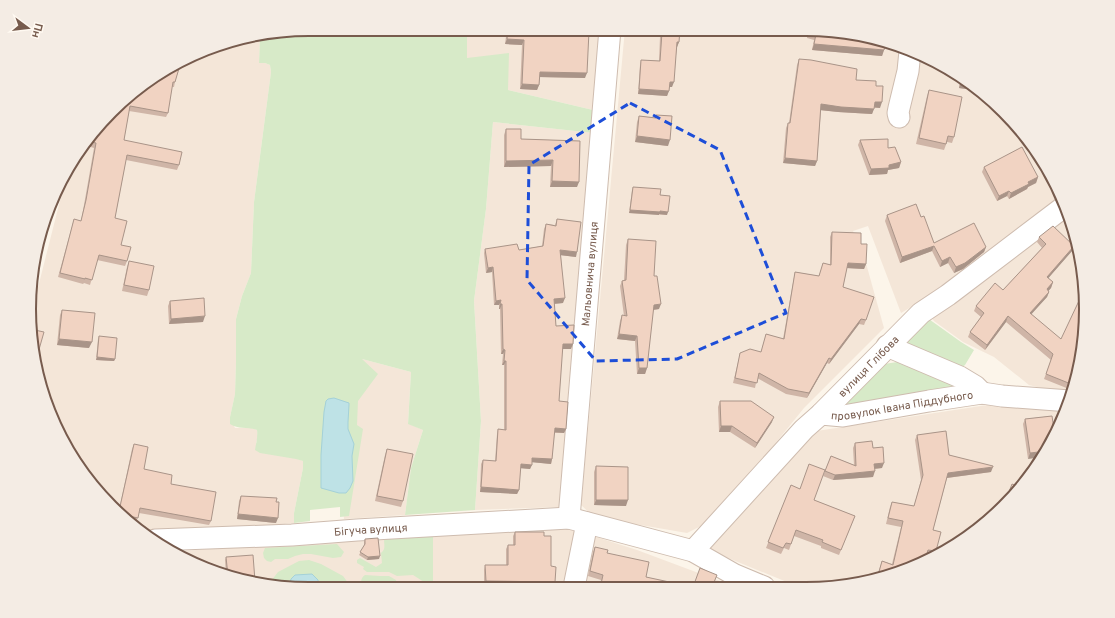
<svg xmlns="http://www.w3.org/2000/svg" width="1115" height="618" viewBox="0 0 1115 618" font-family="Overpass,sans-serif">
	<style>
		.residential { fill: #f4e6d8 }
		.green { fill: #d7eac8 }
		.water { fill: #bee2e6; stroke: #a4d1d8 }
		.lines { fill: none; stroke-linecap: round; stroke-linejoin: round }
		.street-casing { stroke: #cebcaf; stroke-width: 23 }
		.street { stroke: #fff; stroke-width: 21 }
		.wall { fill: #cfb5a7 }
		.shaded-wall { fill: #a99488 }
		.building { fill: #f1d3c2; stroke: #a99488 }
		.marked { fill: none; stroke: #1d4ed8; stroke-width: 3; stroke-dasharray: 8 5; stroke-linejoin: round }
		.labels { text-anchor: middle; stroke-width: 3.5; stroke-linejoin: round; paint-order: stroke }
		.street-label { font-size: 11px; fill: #775b4d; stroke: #fff9f1 }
		.rim { fill: none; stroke: #775b4d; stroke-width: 2 }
	</style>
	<rect width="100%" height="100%" fill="#fcf5ea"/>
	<path class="residential" d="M 467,29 L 601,29 L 593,110 L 508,90 L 466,58 Z
		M 625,29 L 824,30 L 879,39 L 946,66 L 990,98 L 1028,138 L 1057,185 L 1062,198 L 940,290 L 901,313 L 868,226 L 853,231 L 864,256 L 884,328 L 804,408 L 713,520 L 687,533 L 594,517 L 581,505 Z
		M 260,37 L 259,63 L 265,63 L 270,65 L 271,72 L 254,202 L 251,273 L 242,296 L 236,319 L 236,362 L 235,394 L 230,417 L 235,428 L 252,428 L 257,430 L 258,436 L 256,443 L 303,461 L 303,468 L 294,513 L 294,523 L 223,530 L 153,530 L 146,533 L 99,494 L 50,416 L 30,328 L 30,319 L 67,173 L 76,154 L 138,87 L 219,44 Z
		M 493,122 L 594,133 L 562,507 L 475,510 L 481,421 L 474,301 L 486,209 Z
		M 1067,211 L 1076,236 L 1085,290 L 1084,345 L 1072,396 L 1029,385 L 994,357 L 963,342 L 934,321 L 930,316 Z
		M 362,359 L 411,372 L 408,423 L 423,430 L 411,468 L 405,515 L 344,519 L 343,505 Z
		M 1007,402 L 1067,407 L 1049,449 L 1016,494 L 962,542 L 896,574 L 842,587 L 799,587 L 711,551 L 709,541 L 810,432 Z
		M 542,525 L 576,529 L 572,588 L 291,588 L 236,579 L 169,552 Z
		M 593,536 L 637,550 L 736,587 L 579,587 Z"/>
	<path class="green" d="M 309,29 L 467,29 L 467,58 L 509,53 L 508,90 L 593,110 L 594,133 L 493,122 L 486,209 L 474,301 L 481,421 L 475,510 L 405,515 L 411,468 L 423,430 L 408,424 L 411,372 L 362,359 L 378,374 L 358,401 L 357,425 L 363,429 L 349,516 L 340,517 L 340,507 L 310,510 L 310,521 L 294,523 L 294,513 L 303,468 L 303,461 L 296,459 L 260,453 L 255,450 C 256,443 258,437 257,430 C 247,426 239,430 230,424 L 230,417 L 235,394 L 236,362 L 236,319 L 242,296 L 251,273 L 254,202 L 271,72 L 270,65 L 265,63 L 259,63 L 260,37 Z
		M 926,317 L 961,342 L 974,350 L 965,365 L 958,370 L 908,345 L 908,335 Z
		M 904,361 L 952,382 L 954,386 L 951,389 L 845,408 L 841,401 L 884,364 Z
		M 433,535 L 433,588 L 424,588 L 424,582 L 413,575 L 397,576 L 389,572 L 367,572 L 363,569 L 364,567 L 357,563 L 357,560 L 360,558 L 376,567 L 382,563 L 381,553 C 386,549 384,545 384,539 Z
		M 337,544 L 344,552 L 341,557 L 333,558 L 311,554 L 303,554 L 295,556 L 288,559 L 275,559 L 271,562 L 267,561 L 264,558 L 263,553 L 265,548 Z
		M 309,560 L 321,564 L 343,576 L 352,588 L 291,588 L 268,585 L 278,572 L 299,561 Z
		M 365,575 L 380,576 L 389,576 L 396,580 L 397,587 L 386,587 L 386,588 L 362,588 C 361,583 360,578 365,575 Z"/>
	<path class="water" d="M 334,398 L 349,403 L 349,405 L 348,422 L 348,429 L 354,444 L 352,456 L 353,481 L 350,488 L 346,493 L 339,493 L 321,488 L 321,455 L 324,412 L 326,401 L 328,399 Z
		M 312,574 L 318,580 L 319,588 L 289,588 L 291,579 L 295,575 Z"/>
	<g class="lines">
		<defs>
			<g id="street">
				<path d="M 899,117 L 898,113 L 899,108 L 908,71 L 910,51"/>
				<path d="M 887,346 L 960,377 L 975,386 L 982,393"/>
				<path id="s1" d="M 821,414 L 843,416 L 929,401 L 982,393 L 1002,396 L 1070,401"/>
				<path id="s2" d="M 569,518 L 610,29"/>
				<path id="s3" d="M 155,540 L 292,535 L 357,530 L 569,518 L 693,551 L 735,575 L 764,587"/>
				<path id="s4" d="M 693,551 L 804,429 L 821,414 L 921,313 L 948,295 L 1065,206"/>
				<path d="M 574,587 L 587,523"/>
			</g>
		</defs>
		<use href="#street" class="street-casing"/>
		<use href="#street" class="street"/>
	</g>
	<path class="wall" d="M 507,29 L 583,29 L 585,78 L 540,77 L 539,85 L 537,90 L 520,89 L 522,45 L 505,44 Z
		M 643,29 L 694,29 L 693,32 L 680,30 L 679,42 L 677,47 L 672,87 L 670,87 L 667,96 L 638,94 L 640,65 L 641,60 L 659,61 L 660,37 L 643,36 Z
		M 808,30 L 824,30 L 884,50 L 882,56 L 812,50 L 814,40 L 807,38 Z
		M 799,59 L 856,80 L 876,86 L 880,108 L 874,108 L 872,114 L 838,112 L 821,110 L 817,161 L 815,166 L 783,163 L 786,128 L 788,123 L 789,123 L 797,65 Z
		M 180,65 L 175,82 L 174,87 L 172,87 L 168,113 L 166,117 L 129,111 L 124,140 L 179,165 L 177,170 L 126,160 L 115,218 L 121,245 L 127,261 L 125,266 L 97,260 L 90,285 L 84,283 L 83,284 L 58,277 L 74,219 L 81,221 L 84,205 L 94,148 L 84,145 L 138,87 Z
		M 960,77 L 980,91 L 959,88 Z
		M 929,90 L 954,137 L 952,143 L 947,142 L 944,150 L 916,144 L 927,96 Z
		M 656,115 L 668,146 L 635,142 L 637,122 L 639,116 L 655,118 Z
		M 506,129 L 521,139 L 580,141 L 577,187 L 550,187 L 551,166 L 504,167 L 504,135 Z
		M 860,140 L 888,148 L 901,162 L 899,168 L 888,170 L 887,174 L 869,175 L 858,145 Z
		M 984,167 L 1038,177 L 1036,183 L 1028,187 L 1027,189 L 1009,199 L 1007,196 L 997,201 L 982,172 Z
		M 633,187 L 660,195 L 667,215 L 629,213 L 632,190 Z
		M 887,215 L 921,217 L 934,243 L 986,247 L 984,252 L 963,269 L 954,273 L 948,263 L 940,267 L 932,251 L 900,263 L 885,221 Z
		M 557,219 L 576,257 L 561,255 L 563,303 L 554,304 L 556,326 L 571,349 L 562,349 L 559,401 L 566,429 L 564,433 L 554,433 L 552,459 L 551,464 L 532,462 L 530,469 L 520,468 L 519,490 L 517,494 L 480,492 L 481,464 L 483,460 L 495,461 L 497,434 L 498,429 L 504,430 L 504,365 L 502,365 L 503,354 L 501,354 L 500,309 L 499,309 L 499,305 L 494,305 L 492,272 L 486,273 L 484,253 L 485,249 L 519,250 L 542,246 L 544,229 L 546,224 L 555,225 Z
		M 832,232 L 861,244 L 866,264 L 864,269 L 847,268 L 843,287 L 866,320 L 864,325 L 859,324 L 829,364 L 827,363 L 807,398 L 786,394 L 757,378 L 755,388 L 733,383 L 739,358 L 740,353 L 761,352 L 766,334 L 783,339 L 794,277 L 795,272 L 819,276 L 823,263 L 830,265 L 830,237 Z
		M 1039,237 L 1072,251 L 1048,278 L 1053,282 L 1051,288 L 1048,291 L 1049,292 L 1047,297 L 1031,314 L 1079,356 L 1081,357 L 1074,386 L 1070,386 L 1069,389 L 1044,379 L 1051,360 L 1006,322 L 985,350 L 968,337 L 970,332 L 981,317 L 974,311 L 976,306 L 1003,290 L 1042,248 L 1037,242 Z
		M 628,239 L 654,276 L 659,309 L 653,310 L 647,368 L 645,374 L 637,374 L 635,341 L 617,339 L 620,321 L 622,315 L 624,316 L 620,286 L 622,281 L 624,280 L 626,245 Z
		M 129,261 L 149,290 L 147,296 L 122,291 L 127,267 Z
		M 170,301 L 203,322 L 169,324 L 168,306 Z
		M 62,310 L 89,348 L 57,345 L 60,315 Z
		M 30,329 L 38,353 L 37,356 L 36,355 Z
		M 99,336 L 115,359 L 114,361 L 96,360 L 98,339 Z
		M 720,401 L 772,422 L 755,448 L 730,432 L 719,432 L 718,407 Z
		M 1052,416 L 1028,459 L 1023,424 L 1025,419 Z
		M 917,435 L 949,455 L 991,472 L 947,478 L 933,530 L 936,551 L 935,555 L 932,556 L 926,555 L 896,574 L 876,579 L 882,561 L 892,564 L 901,527 L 886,524 L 890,507 L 892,502 L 914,506 L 921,480 L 915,440 Z
		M 855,443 L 882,468 L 874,469 L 873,477 L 833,480 L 823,476 L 831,456 L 854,465 L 853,448 Z
		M 134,444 L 144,469 L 171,484 L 211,521 L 209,525 L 139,513 L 136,523 L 133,522 L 119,510 L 132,449 Z
		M 387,449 L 403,501 L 401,507 L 375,501 L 385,455 Z
		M 596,466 L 626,506 L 594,505 L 594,472 Z
		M 791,485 L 814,500 L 855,516 L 839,555 L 821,548 L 821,546 L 794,536 L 789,550 L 784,548 L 781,554 L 766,548 Z
		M 241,496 L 276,523 L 237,519 L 239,501 Z
		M 515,532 L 544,536 L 551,566 L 554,587 L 484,586 L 484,570 L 485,565 L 506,565 L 506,549 L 508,545 L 513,545 L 513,536 Z
		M 365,539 L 379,559 L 367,560 L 359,555 L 364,546 L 364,542 Z
		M 595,547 L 646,577 L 688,587 L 599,587 L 601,580 L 588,576 L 593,552 Z
		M 226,557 L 236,579 L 226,575 L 225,560 Z"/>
	<path class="shaded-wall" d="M 679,29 L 694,29 L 693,32 L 678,30 Z
		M 644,31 L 662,32 L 660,37 L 643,36 Z
		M 507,39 L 524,40 L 522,45 L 505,44 Z
		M 677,42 L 679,42 L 677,47 L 675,47 Z
		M 814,44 L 884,50 L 882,56 L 812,50 Z
		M 540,72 L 587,73 L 585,78 L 538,77 Z
		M 670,82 L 674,82 L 672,87 L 668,87 Z
		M 961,82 L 970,84 L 980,91 L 959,88 Z
		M 522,84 L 539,85 L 537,90 L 520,89 Z
		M 639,89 L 669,91 L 667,96 L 638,94 Z
		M 875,102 L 882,102 L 880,108 L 873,107 Z
		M 821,104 L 874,109 L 872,114 L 838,112 L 819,110 Z
		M 637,136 L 670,140 L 668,146 L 635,142 Z
		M 785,158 L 817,161 L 815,166 L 783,163 Z
		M 553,160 L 551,166 L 504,167 L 506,161 Z
		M 901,162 L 899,168 L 888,170 L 887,174 L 869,175 L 871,169 Z
		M 1038,177 L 1036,183 L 1028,187 L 1027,189 L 1009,199 L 1011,193 L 1028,182 Z
		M 552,181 L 579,182 L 577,187 L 550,187 Z
		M 1009,191 L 1007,196 L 997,201 L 999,196 Z
		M 630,210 L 660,211 L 668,212 L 667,215 L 659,214 L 659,215 L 629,213 Z
		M 934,246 L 932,251 L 900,263 L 902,257 Z
		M 1074,246 L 1072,251 L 1045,282 L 1047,277 Z
		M 986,247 L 984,252 L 963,269 L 954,273 L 956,267 Z
		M 560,250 L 577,252 L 576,257 L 559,255 Z
		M 950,257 L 948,263 L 940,267 L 942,261 Z
		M 848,263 L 866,264 L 864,269 L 846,268 Z
		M 493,267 L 492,272 L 486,273 L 488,268 Z
		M 1053,282 L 1051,288 L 1045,295 L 1047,289 Z
		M 1049,292 L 1047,297 L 1028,318 L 1030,313 Z
		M 565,298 L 563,303 L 552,304 L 554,299 Z
		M 501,300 L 499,305 L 494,305 L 496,301 Z
		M 500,304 L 502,304 L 500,309 L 499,309 Z
		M 661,304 L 659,309 L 652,310 L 654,305 Z
		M 205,316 L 203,322 L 169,324 L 171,319 Z
		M 1008,316 L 1006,322 L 985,350 L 987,345 Z
		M 861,319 L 859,324 L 829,364 L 831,359 Z
		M 619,334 L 637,336 L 635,341 L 617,339 Z
		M 59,339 L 92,342 L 89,348 L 57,345 Z
		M 563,344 L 573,344 L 571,349 L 561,349 Z
		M 503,349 L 505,350 L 503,354 L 501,354 Z
		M 97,357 L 115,359 L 114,361 L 96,360 Z
		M 829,358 L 827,363 L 807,398 L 809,393 Z
		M 504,361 L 506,361 L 504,365 L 502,365 Z
		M 639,368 L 647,368 L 645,374 L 637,374 Z
		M 774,417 L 772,422 L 755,448 L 757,443 Z
		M 721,426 L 732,426 L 730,432 L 719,432 Z
		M 555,428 L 566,429 L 564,433 L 553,432 Z
		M 1047,451 L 1043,457 L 1028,459 L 1030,453 Z
		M 532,458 L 552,459 L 551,464 L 530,462 Z
		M 884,463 L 882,468 L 872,469 L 874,464 Z
		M 521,464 L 532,465 L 530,469 L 519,468 Z
		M 993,467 L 991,472 L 946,478 L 948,473 Z
		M 875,471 L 873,477 L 833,480 L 835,475 Z
		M 481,487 L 519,490 L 517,494 L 480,492 Z
		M 596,500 L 628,500 L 626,506 L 594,505 Z
		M 238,514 L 278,518 L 276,523 L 237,519 Z
		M 380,556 L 379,559 L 367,560 L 368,557 Z
		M 486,581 L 555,582 L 554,587 L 484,586 Z
		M 601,584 L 612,584 L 610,587 L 600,587 Z"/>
	<path class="building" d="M 508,29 L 583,29 L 583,31 L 589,31 L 587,73 L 540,72 L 539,85 L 522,84 L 524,40 L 507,39 Z
		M 645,29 L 680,29 L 679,42 L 677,42 L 674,82 L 670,82 L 669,91 L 639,89 L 641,60 L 660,61 L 662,32 L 644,31 Z
		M 809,30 L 824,30 L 879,39 L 886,42 L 884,50 L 814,44 L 816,34 L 809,33 Z
		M 799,59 L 811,60 L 857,69 L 856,80 L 876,81 L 876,86 L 883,86 L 882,102 L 875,102 L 874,109 L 841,107 L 821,104 L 817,161 L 785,158 L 788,123 L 790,123 Z
		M 180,65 L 175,82 L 173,82 L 168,113 L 130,106 L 124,140 L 182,152 L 179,165 L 127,155 L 115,218 L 127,221 L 121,245 L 131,247 L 127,261 L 99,255 L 92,280 L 85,278 L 85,279 L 60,273 L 74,219 L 81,221 L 86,200 L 96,143 L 88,141 L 138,87 Z
		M 961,78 L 970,84 L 961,82 Z
		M 929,90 L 962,97 L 954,137 L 948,136 L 946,144 L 919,138 Z
		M 656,115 L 672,116 L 670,140 L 637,136 L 639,116 L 656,118 Z
		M 506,129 L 521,129 L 521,139 L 580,141 L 579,182 L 552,181 L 553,160 L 506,161 Z
		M 888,139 L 888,148 L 895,147 L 901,162 L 889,165 L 889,168 L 871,169 L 860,140 Z
		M 1022,147 L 1038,177 L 1028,182 L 1029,184 L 1011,193 L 1009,191 L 999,196 L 984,167 Z
		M 633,187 L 661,189 L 660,195 L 670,196 L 668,212 L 660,211 L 660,212 L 630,210 Z
		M 916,204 L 921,217 L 924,216 L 934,243 L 974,223 L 986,247 L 965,263 L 956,267 L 950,257 L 942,261 L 934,246 L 902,257 L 887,215 Z
		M 557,219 L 581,222 L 577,252 L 560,250 L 565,298 L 554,299 L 556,326 L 574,325 L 573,344 L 563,344 L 559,401 L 568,402 L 566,429 L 555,428 L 552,459 L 532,458 L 532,465 L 521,464 L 519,490 L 481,487 L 483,460 L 496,461 L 498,429 L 506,430 L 506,361 L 504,361 L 505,350 L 503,349 L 502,304 L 500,304 L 501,300 L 496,301 L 493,267 L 488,268 L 485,249 L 517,244 L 519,250 L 543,246 L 546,224 L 556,226 Z
		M 1053,226 L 1074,246 L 1047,277 L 1053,282 L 1047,289 L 1049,292 L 1030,313 L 1061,339 L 1085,288 L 1084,338 L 1079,356 L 1081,357 L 1075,381 L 1072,380 L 1071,384 L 1046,374 L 1053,354 L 1008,316 L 987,345 L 970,332 L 984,313 L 976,306 L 995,283 L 1003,290 L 1046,244 L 1039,237 Z
		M 832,232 L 861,233 L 861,244 L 867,244 L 866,264 L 848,263 L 843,287 L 874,297 L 866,320 L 861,319 L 831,359 L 829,358 L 809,393 L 788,389 L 759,373 L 757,383 L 735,378 L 740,353 L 750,349 L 761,352 L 766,334 L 784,339 L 795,272 L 819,276 L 823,263 L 831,265 Z
		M 628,239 L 656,241 L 654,276 L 657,276 L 661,304 L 654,305 L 647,368 L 639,368 L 637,336 L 619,334 L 622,315 L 627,316 L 622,281 L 626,280 Z
		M 129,261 L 154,266 L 149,290 L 124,285 Z
		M 204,298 L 205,316 L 171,319 L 170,301 Z
		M 62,310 L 95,313 L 92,342 L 59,339 Z
		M 30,329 L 44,332 L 38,353 L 35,352 Z
		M 99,336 L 117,338 L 115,359 L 97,357 Z
		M 720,401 L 751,401 L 774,417 L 757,443 L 732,426 L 721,426 Z
		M 1052,416 L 1055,436 L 1049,449 L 1047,451 L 1030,453 L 1025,419 Z
		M 946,431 L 949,455 L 993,466 L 993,467 L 948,473 L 933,530 L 941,532 L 936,551 L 928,550 L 925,560 L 896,574 L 877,579 L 882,561 L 893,565 L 903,521 L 888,518 L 892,502 L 914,506 L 923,475 L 917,435 Z
		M 872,441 L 873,448 L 883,447 L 884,463 L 874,464 L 875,471 L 835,475 L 825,471 L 831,456 L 856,466 L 855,443 Z
		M 134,444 L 148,447 L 144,469 L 172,475 L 171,484 L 216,492 L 211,521 L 140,508 L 138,518 L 124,515 L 119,511 Z
		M 387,449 L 413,454 L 403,501 L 377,496 Z
		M 809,464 L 825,470 L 814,500 L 855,516 L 841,550 L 822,542 L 823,540 L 796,530 L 791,544 L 786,543 L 783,548 L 768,542 L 791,485 L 800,489 Z
		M 596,466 L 628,467 L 628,500 L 596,500 Z
		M 1012,484 L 1021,488 L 1016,494 L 1004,505 Z
		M 241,496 L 277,498 L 276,502 L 279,502 L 278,518 L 238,514 Z
		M 515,532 L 544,532 L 544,536 L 551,536 L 551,566 L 556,567 L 555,582 L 486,581 L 485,565 L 508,565 L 508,545 L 515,545 Z
		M 378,538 L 380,556 L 368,557 L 360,552 L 365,544 L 365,539 Z
		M 595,547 L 608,550 L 607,553 L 649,562 L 646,577 L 688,586 L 688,587 L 612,587 L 612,584 L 601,584 L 603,575 L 590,571 Z
		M 253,555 L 255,581 L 249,581 L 236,579 L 228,576 L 226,557 Z
		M 700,568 L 717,575 L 712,587 L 693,587 Z"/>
	<path class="marked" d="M 630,103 L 720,150 L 786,313 L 677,359 L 596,361 L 527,280 L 529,165 Z"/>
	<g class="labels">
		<g class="street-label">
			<text dy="4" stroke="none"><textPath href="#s2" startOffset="245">Мальовнича вулиця</textPath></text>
			<text dy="4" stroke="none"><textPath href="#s4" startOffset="255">вулиця Глібова</textPath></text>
			<text dy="4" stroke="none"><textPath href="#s1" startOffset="82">провулок Івана Піддубного</textPath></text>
			<text dy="4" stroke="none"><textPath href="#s3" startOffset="216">Бігуча вулиця</textPath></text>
		</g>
	</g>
	<path d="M0 0H1115V618H0ZM309 36H806A273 273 0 0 1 1079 309V309A273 273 0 0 1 806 582H309A273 273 0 0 1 36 309V309A273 273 0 0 1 309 36Z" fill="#f4ece4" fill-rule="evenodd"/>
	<path class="rim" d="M309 36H806A273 273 0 0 1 1079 309V309A273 273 0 0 1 806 582H309A273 273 0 0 1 36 309V309A273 273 0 0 1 309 36Z"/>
	<g transform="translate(28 28) rotate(105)" stroke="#fff9f1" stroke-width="3" paint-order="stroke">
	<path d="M0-3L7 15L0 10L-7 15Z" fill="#775b4d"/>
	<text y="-6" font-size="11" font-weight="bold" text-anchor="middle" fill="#775b4d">Пн</text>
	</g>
</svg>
